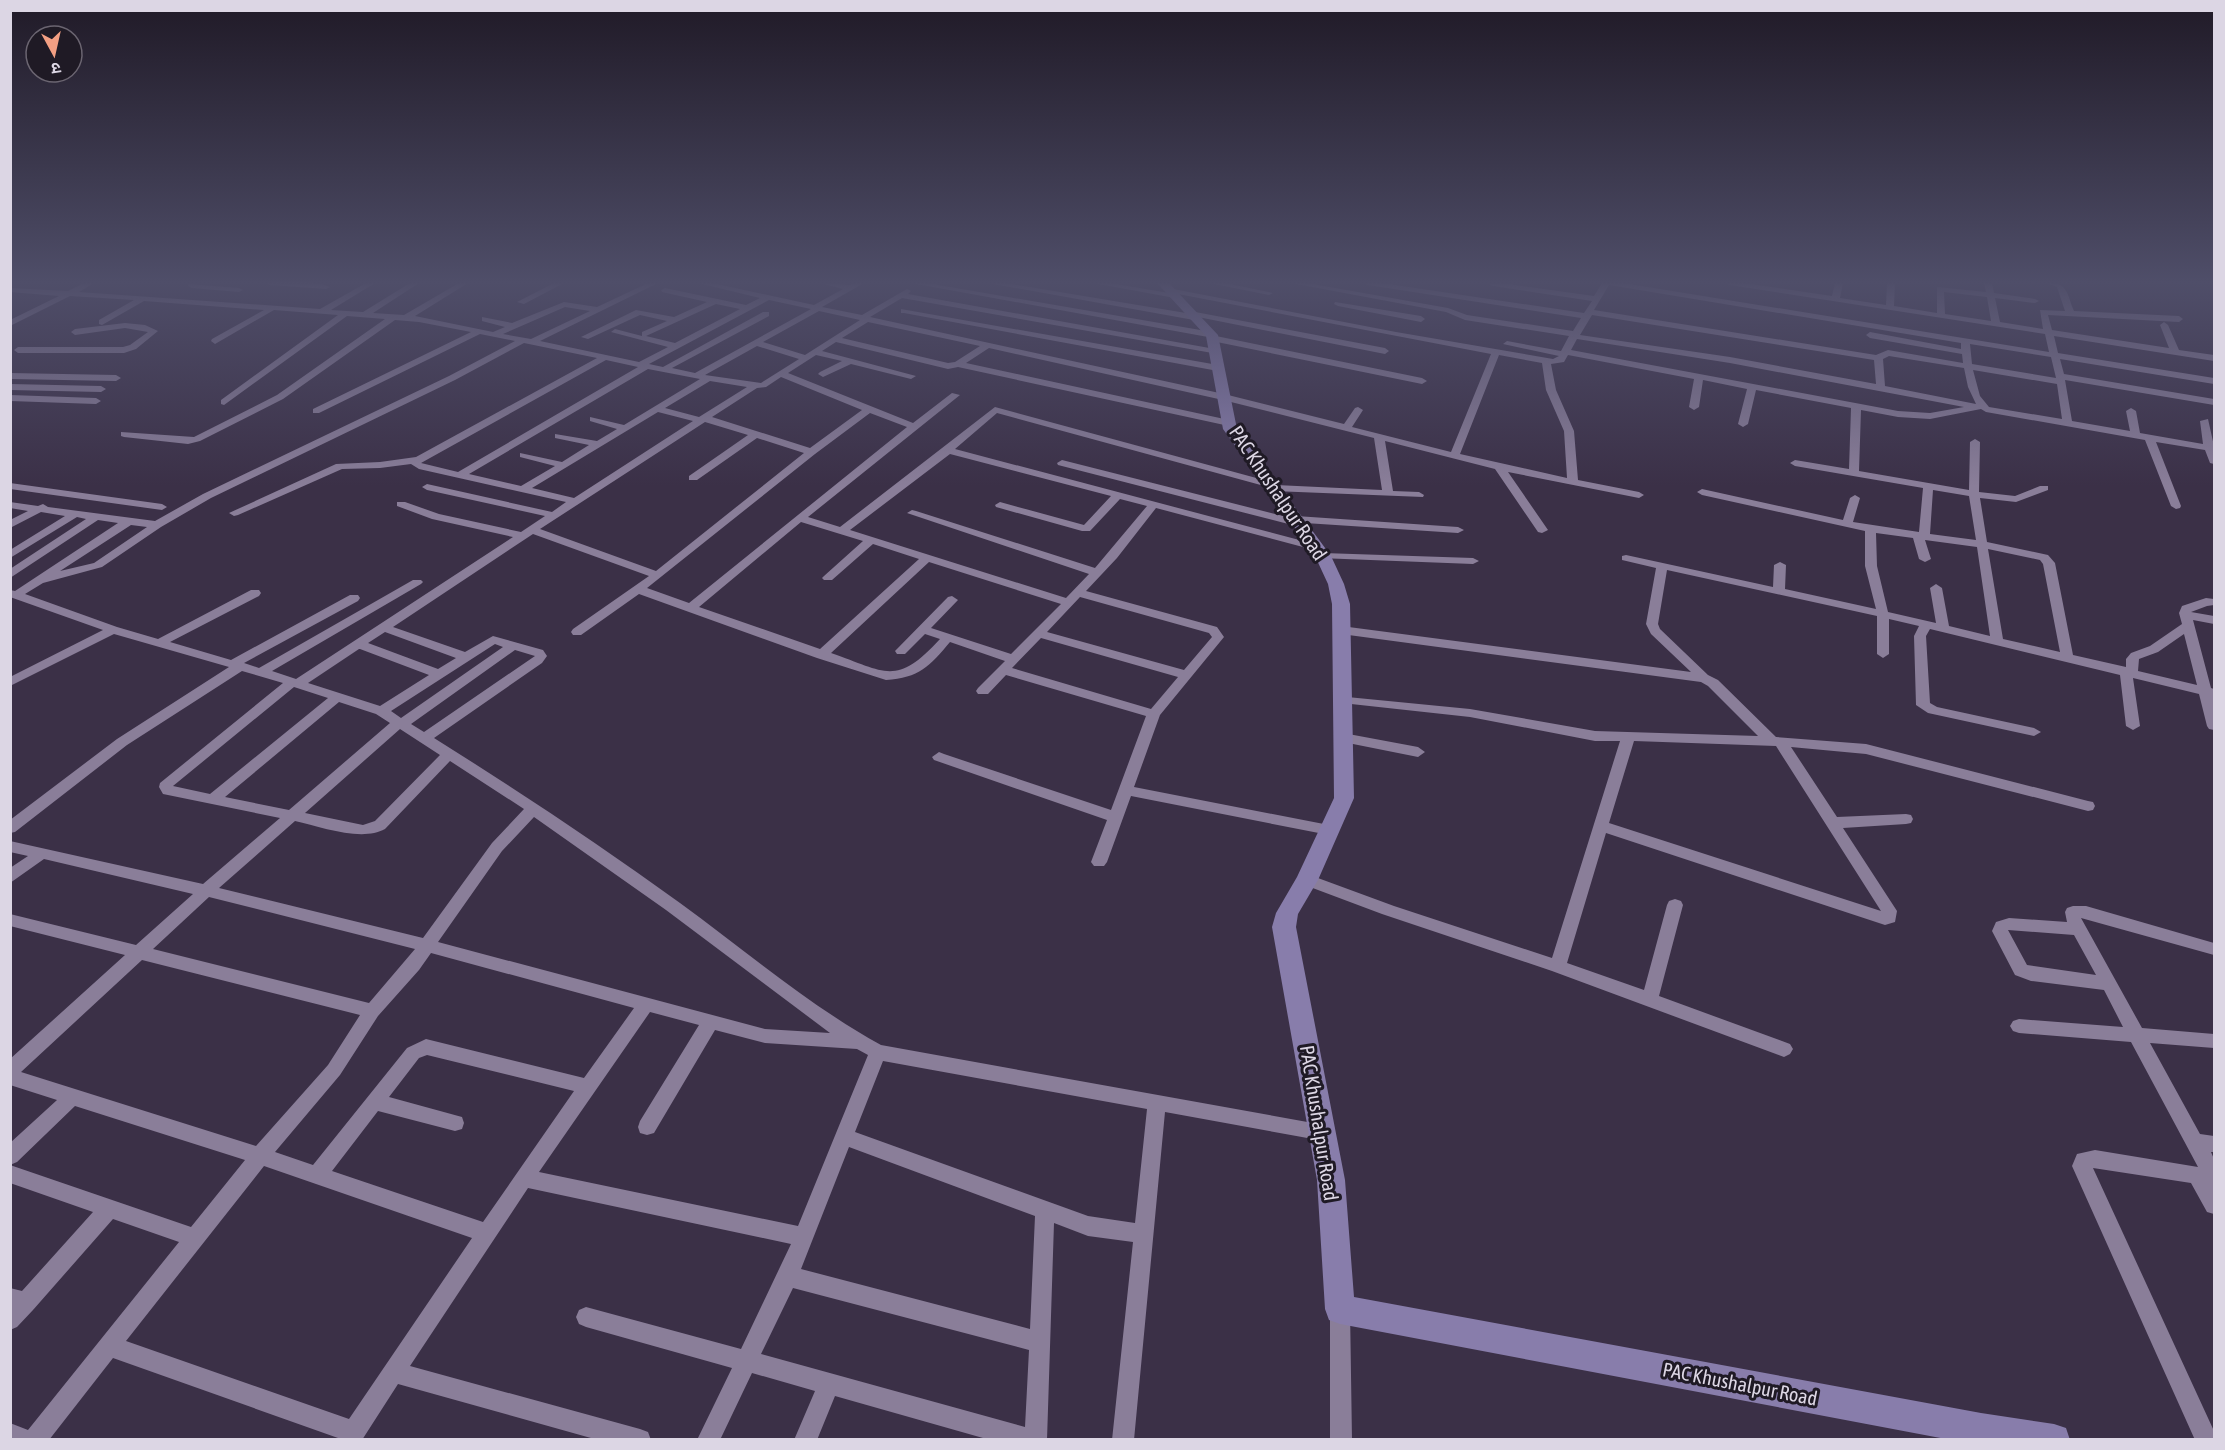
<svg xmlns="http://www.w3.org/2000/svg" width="2225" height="1450" viewBox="0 0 2225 1450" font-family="'Asap Condensed','Noto Sans Devanagari',sans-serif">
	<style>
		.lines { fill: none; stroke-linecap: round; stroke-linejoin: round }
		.minor { fill: #8a7e99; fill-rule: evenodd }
		.secondary { fill: #887dab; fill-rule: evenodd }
		.labels { text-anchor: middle; stroke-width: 6; stroke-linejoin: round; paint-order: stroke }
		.near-street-label { font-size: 20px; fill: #dcd6e4; stroke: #1f1a25 }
	</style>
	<rect width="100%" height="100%" fill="#3b3047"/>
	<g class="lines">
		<path class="minor" d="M 84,283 L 94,283 L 79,292 L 320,309 L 366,283 L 375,283 L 331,310 L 363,312 L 410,283 L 419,283 L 373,313 L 404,315 L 459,283 L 468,283 L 415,316 L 493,332 L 505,327 L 482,321 L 482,317 L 512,323 L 564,302 L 597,307 L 648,283 L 658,283 L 540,341 L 639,362 L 668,347 L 611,332 L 615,329 L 642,336 L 642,332 L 667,321 L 640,315 L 588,339 L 581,337 L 636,310 L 674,317 L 707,302 L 662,292 L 661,290 L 665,288 L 746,305 L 760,298 L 698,283 L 712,283 L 814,305 L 843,289 L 820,283 L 850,285 L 855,283 L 864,283 L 822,307 L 862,315 L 907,289 L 911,291 L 908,294 L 1215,349 L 1219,352 L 1218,354 L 902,298 L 870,317 L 1224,394 L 1344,424 L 1355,408 L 1358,407 L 1363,410 L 1352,427 L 1451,452 L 1491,354 L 1178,294 L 1178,298 L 1175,298 L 1093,283 L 1110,283 L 1169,293 L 1164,290 L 1168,288 L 1396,332 L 1553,359 L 1559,356 L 1503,344 L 1507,341 L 1561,351 L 1569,336 L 1465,320 L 1446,312 L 1291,283 L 1307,283 L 1448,308 L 1467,315 L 1573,331 L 1581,318 L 1368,285 L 1364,283 L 1382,283 L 1584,313 L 1592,301 L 1493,286 L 1489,284 L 1501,283 L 1594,296 L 1602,283 L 1623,283 L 2049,352 L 2045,334 L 1730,285 L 1726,283 L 1744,283 L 1832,296 L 1835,283 L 1843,283 L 1840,298 L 1886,305 L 1887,283 L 1895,283 L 1894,306 L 1937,313 L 1937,287 L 1986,292 L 1984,283 L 1992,283 L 1994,293 L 2035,299 L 2039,301 L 2035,303 L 1995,298 L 2000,322 L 2043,329 L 2040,310 L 2065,311 L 2057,287 L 2047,283 C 2068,282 2067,294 2074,311 L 2179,316 L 2183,319 L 2179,322 L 2048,315 L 2052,330 L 2169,348 L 2160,325 L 2164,322 L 2168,325 L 2179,350 L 2214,355 L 2214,361 L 2054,336 L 2058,353 L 2214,378 L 2214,384 L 2060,359 L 2064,374 L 2214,399 L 2214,405 L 2065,380 L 2072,421 L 2130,431 L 2126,411 L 2131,408 L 2136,411 L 2140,433 L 2203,444 L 2200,421 L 2208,419 L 2214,446 L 2214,464 L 2210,463 L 2205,450 L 2156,442 L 2181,506 L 2180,508 L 2176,509 L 2171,506 L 2145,440 L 1986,412 L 1981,409 L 1930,419 L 1898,417 L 1861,410 L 1859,471 L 1969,490 L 1970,442 L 1975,439 L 1980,442 L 1979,492 L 2015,496 L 2040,486 L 2048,486 L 2048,490 L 2016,502 L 1980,498 L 1987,542 L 2048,555 L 2055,563 L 2073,655 L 2126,667 L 2126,659 L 2131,653 L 2150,646 L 2182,624 L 2179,613 L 2182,606 L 2206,598 L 2214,599 L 2214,605 L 2207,606 L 2191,612 L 2214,616 L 2214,624 L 2193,620 L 2211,688 L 2214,689 L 2214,730 L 2209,729 L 2207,726 L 2199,694 L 2133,678 L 2140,726 L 2133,730 L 2126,726 L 2120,675 L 1930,629 L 1926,636 L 1930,703 L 1937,707 L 2034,728 L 2041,732 L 2034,736 L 1928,713 L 1916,705 L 1914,636 L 1919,626 L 1889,619 L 1889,654 L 1883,658 L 1877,654 L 1877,616 L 1667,570 L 1658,624 L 1660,629 L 1708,675 L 1718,680 L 1776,737 L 1866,744 L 2088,801 L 2093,802 L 2095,806 L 2093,810 L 2088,811 L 1866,754 L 1791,747 L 1837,817 L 1906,814 L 1911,815 L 1913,819 L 1911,823 L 1906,824 L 1843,828 L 1897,911 L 1895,922 L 1885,925 L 1606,833 L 1567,963 L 1644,990 L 1667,905 L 1669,901 L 1675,899 L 1681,901 L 1683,905 L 1659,996 L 1790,1044 L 1793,1049 L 1790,1054 L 1784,1057 L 1552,971 L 1382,914 L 1302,884 L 1299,880 L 1302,876 L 1307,874 L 1394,906 L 1552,958 L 1620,741 L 1595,741 L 1470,717 L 1342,703 L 1337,702 L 1335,699 L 1337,696 L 1470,709 L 1595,731 L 1758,736 L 1708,686 L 1701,682 L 1341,634 L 1335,630 L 1341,626 L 1691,672 L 1651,634 L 1646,624 L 1656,568 L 1622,560 L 1622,556 L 1626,555 L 1773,587 L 1774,565 L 1780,562 L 1786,565 L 1785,589 L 1876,609 L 1865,566 L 1865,531 L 1702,495 L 1697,492 L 1702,489 L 1843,520 L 1850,498 L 1855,495 L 1860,498 L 1853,522 L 1919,532 L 1923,488 L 1795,466 L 1790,463 L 1795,460 L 1849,469 L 1851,408 L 1756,390 L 1748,424 L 1743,427 L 1738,424 L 1747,389 L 1703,380 L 1699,407 L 1694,410 L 1689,407 L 1694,379 L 1568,355 L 1564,362 L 1551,364 L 1556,390 L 1574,431 L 1578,480 L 1639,492 L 1644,495 L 1639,498 L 1508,472 L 1548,530 L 1542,533 L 1538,532 L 1495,469 L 1385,441 L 1393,491 L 1419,492 L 1424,495 L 1423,497 L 1273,491 L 1268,487 L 997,413 L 955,449 L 1322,546 L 1324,548 L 1318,551 L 1156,508 L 1117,558 L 1086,591 L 1217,627 L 1224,637 L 1160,715 L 1134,787 L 1329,825 L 1334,826 L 1336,830 L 1334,834 L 1329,835 L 1131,796 L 1107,862 L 1104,866 L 1094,866 L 1091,862 L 1107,820 L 934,760 L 932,757 L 939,752 L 944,754 L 1111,810 L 1146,716 L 1006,675 L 988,694 L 978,694 L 976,691 L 978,688 L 1005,661 L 950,642 C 930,666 919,678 886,680 L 817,658 L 639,594 L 581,635 L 573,635 L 571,632 L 573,629 L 649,576 L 533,534 L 393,627 L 465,652 L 493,636 L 543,650 L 547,656 L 542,663 L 434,738 C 517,790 600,845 680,903 C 746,951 810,1006 881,1045 L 1324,1125 L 1331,1127 L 1333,1133 L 1331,1139 L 1324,1141 L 1165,1112 L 1134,1440 L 1112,1440 L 1133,1242 L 1088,1236 L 1054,1223 L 1047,1440 L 990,1440 L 835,1396 L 817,1440 L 794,1440 L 815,1391 L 752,1373 L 720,1440 L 697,1440 L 732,1368 L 586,1327 L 579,1324 L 576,1317 L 579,1310 L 586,1307 L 741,1349 L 791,1244 L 528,1188 L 410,1366 L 640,1429 L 648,1432 L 651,1440 L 598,1440 L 398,1384 L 362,1440 L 337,1440 L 338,1438 L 113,1358 L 49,1440 L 10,1440 L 10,1423 L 28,1430 L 179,1242 L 113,1219 L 33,1310 L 17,1327 L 10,1330 L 10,1288 L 22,1291 L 93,1212 L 10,1183 L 10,1165 L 191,1227 L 245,1160 L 75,1106 L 17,1162 L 10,1165 L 10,1143 L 57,1100 L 10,1085 L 10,1059 L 125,955 L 10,926 L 10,914 L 136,945 L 193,894 L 44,859 L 10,883 L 10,868 L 28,856 L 10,852 L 10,841 L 203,884 L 280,818 L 163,794 L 159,787 L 160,783 L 283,683 L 242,671 L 127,745 L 15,832 L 10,833 L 10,820 L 117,739 L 229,667 L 114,634 L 10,686 L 10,677 L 103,630 L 10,597 L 10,590 L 15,591 L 118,523 L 98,520 L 10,578 L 10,569 L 86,519 L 77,517 L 10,558 L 10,550 L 65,516 L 41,512 L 10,528 L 10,520 L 28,511 L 10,508 L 10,502 L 38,506 L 43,504 L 48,507 L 155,521 L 203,494 L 449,376 L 515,341 L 480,334 L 319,413 L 313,413 L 313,409 L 471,332 L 419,322 L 395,320 L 283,399 L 200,441 L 188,444 L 124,437 L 121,436 L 121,432 L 194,437 L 277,395 L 385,319 L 347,316 L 224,405 L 221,404 L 221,400 L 338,315 L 274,310 L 215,344 L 211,341 L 212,339 L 264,310 L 144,301 L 102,325 L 99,324 L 99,320 L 134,300 L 70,296 L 10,326 L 10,320 L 59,296 L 10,292 L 10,288 L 68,291 ZM 1609,285 L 1961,343 L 1961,349 L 1870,332 L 1866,335 L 1870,338 L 1962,354 L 1963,363 L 1888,350 L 1876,355 L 1594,310 ZM 1944,292 L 1987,297 L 1991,321 L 1945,314 ZM 769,300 L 811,309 L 695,373 L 672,368 L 769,316 L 769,312 L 763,312 L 663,367 L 649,364 ZM 716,304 L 740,309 L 675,343 L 646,336 ZM 565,307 L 590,311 L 531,339 L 503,334 ZM 819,311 L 860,320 L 805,355 L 763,342 ZM 1592,315 L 1874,360 L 1876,384 L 1730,357 L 1580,335 ZM 868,322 L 980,346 L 955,362 L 948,363 L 842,338 ZM 1577,339 L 1730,363 L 1964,407 L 1930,413 L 1898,411 L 1571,350 ZM 836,342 L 948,369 L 958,367 L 1229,426 L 1234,423 L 1229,420 L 966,363 L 989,348 L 1223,400 L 1374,438 L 1382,490 L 1276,485 L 1275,483 L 995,407 L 840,527 L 808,517 L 960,395 L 952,393 L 913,423 L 788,373 L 816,355 L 842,361 L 820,372 L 818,374 L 823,377 L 851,364 L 911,379 L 916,376 L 822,351 ZM 524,343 L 597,358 L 416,457 L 380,462 L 336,464 L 229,513 L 234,516 L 238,515 L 342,469 L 380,468 L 411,464 L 419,469 L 566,502 L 552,512 L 427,484 L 422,487 L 427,490 L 545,516 L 521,532 L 439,514 L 405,502 L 397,502 L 397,506 L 432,519 L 513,537 L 296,679 L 272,671 L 421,584 L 423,582 L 421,580 L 413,580 L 259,668 L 244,663 L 358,601 L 360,598 L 358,595 L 350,595 L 231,660 L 170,642 L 259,596 L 261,593 L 259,590 L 251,590 L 158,639 L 117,627 L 25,594 L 43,583 L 102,567 L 161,527 L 211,498 L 455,380 ZM 1970,344 L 2051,357 L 2056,378 L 1972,364 ZM 757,346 L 799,359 L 761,383 L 705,375 ZM 1499,355 L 1542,363 L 1546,390 L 1564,431 L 1567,478 L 1460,454 ZM 1889,356 L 1964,368 L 1968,387 L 1976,404 L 1885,386 L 1883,359 ZM 606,360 L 638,367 L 458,472 L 421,463 ZM 648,369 L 700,379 L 624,425 L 590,417 L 590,421 L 617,429 L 597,441 L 555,434 L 555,438 L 589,445 L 562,462 L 520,453 L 520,457 L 555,466 L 521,486 L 469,474 ZM 1973,370 L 2057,384 L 2062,419 L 1989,407 L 1980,396 ZM 781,377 L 862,410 L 810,448 L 712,417 L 757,388 L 766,387 ZM 710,381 L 747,387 L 699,417 L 665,408 ZM 658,412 L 693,421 L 574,498 L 532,488 ZM 870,413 L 907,427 L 689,603 L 647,588 L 815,454 ZM 705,422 L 748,435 L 689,476 L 689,480 L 697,480 L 757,438 L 804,453 L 656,571 L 540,529 ZM 950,454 L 1111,496 L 1084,525 L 1000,502 L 995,505 L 996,507 L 1082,531 L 1090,531 L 1120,499 L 1147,506 L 1095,568 L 916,511 L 912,510 L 907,513 L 1089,574 L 1066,598 L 850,530 ZM 1933,490 L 1969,496 L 1976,540 L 1930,534 ZM 801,522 L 863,541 L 824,576 L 822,578 L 824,580 L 832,580 L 873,544 L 919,559 L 820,649 L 699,607 ZM 131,525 L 147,527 L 94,563 L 60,571 ZM 1876,533 L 1913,538 L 1919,559 L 1925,562 L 1931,559 L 1925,540 L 1977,547 L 1990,636 L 1949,626 L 1942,588 L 1936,584 L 1930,588 L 1936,623 L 1888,612 L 1877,566 ZM 1988,549 L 2040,560 L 2043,564 L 2060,652 L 2003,639 ZM 929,562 L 1061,604 L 1011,654 L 931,628 L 958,600 L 952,596 L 948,597 L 895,651 L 897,654 L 905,654 L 925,634 L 940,639 C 896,687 886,672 831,653 ZM 1080,597 L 1209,633 L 1212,637 L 1184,670 L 1047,632 ZM 385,632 L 456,658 L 438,669 L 368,643 ZM 2184,634 L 2197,685 L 2138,671 L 2139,659 L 2158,652 ZM 1041,638 L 1178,677 L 1151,709 L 1012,668 ZM 495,644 L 503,647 L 401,718 L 391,711 ZM 359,649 L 360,649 L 429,675 L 380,706 L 308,683 ZM 515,650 L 535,656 L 424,732 L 411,724 ZM 294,687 L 328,698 L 210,794 L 173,786 ZM 339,702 L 376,714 L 390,723 L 289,810 L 225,797 ZM 400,729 L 440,755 L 375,821 L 363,825 L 305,813 ZM 1634,741 L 1776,746 L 1881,911 L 1609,823 ZM 450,761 L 524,809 L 492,843 L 423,938 L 219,888 L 295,821 C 321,827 362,842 385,829 ZM 534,817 L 666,910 L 830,1033 L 765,1029 L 438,942 L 502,851 ZM 209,897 L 415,949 L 369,1003 L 153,949 ZM 431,953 L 634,1008 L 584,1078 L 426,1039 L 407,1048 L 313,1165 L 275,1152 L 340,1075 L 378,1016 L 419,970 ZM 142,960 L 360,1015 L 328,1065 L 256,1146 L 21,1072 ZM 650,1012 L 699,1025 L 640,1121 L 638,1127 L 640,1133 L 647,1135 L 654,1133 L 715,1030 L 765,1043 L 857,1049 L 868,1055 L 798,1226 L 539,1172 ZM 427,1055 L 574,1091 L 483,1222 L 332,1171 L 378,1111 L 455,1131 L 462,1129 L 464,1123 L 462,1117 L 389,1097 L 419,1058 ZM 883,1061 L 1147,1109 L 1135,1223 L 1088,1216 L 855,1132 ZM 849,1147 L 1035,1216 L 1030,1329 L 801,1269 ZM 264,1166 L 472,1238 L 349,1419 L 126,1341 ZM 793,1288 L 1029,1350 L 1025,1427 L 761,1354 Z
			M 266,283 C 281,282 318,280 330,287 L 326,289 L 270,285 Z
			M 554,283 L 564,283 L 524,304 L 517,302 Z
			M 911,283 L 927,283 L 1212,332 L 1216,336 L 1422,378 L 1427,381 L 1422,384 L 1212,341 L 1208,337 Z
			M 988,283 L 1005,283 L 1186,313 L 1190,311 L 1385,348 L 1389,351 L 1385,354 L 1198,317 L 1194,320 Z
			M 1209,283 L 1225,283 L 1273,293 L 1269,295 Z
			M 189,284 L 239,288 L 243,290 L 239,292 L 192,288 L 188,286 Z
			M 1335,302 L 1421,316 L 1425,319 L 1421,322 L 1338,306 L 1334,304 Z
			M 901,309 L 1218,365 L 1222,368 L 1218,371 L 904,313 L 901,313 Z
			M 125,323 L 145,325 L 158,331 L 136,349 L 124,353 L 18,353 L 14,350 L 18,347 L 123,347 L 130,345 L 148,332 L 125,328 L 75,335 L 71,332 L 75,329 Z
			M 10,373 L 116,375 L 121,378 L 116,381 L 10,379 Z
			M 10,384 L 101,386 L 106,389 L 101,392 L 10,390 Z
			M 10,395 L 96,398 L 101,401 L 96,404 L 10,401 Z
			M 1062,460 L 1291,518 L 1296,516 L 1458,527 L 1464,530 L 1458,533 L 1305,523 L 1304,526 L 1300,527 L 1058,465 L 1057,463 Z
			M 10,483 L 162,504 L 167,507 L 162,510 L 10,489 Z
			M 1323,553 L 1473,558 L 1479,561 L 1473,564 L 1319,558 L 1319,554 Z
			M 1343,733 L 1418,747 L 1425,752 L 1418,757 L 1338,741 L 1336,738 L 1338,735 Z
			M 2073,906 L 2086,906 L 2214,943 L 2214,955 L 2081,918 L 2142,1028 L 2214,1034 L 2214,1048 L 2150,1043 L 2200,1134 L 2214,1136 L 2214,1152 L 2211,1152 L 2214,1159 L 2214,1214 L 2207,1212 L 2191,1183 L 2093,1168 L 2214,1431 L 2214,1440 L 2195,1440 L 2072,1166 L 2077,1154 L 2095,1150 L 2198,1167 L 2131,1042 L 2019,1033 L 2013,1031 L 2010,1026 L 2013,1021 L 2019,1019 L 2123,1027 L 2104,990 L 2031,981 L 2015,975 L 1992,931 L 1996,922 L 2009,918 L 2067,922 L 2065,912 L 2067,908 ZM 2008,930 L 2074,935 L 2096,975 L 2027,965 Z
			M 1340,1299 L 1347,1302 L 1350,1309 L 1352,1440 L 1330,1440 L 1330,1309 L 1333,1302 Z"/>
		<path class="secondary" d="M 1157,283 L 1169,283 L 1218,335 L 1237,429 L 1331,556 L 1344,584 L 1350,604 L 1354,798 L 1318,880 L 1298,914 L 1296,927 L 1345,1180 L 1354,1297 L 1981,1413 L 2054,1424 L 2066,1428 L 2070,1440 L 1951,1440 L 1340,1324 L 1329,1320 L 1325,1309 L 1317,1180 L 1272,927 L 1276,913 L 1297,877 L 1334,798 L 1332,604 L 1328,584 L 1315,556 L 1223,429 L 1206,336 Z"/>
	</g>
	<linearGradient id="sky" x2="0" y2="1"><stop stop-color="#201a27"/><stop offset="0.58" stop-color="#4f4e69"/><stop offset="1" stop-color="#4f4e69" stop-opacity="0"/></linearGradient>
	<rect width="2225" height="486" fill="url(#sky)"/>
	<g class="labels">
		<g class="near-street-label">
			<text transform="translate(1278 493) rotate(56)" y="7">PAC Khushalpur Road</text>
			<text transform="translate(1319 1123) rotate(81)" y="7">PAC Khushalpur Road</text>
			<text transform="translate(1740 1384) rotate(11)" y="7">PAC Khushalpur Road</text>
		</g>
	</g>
	<rect width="2225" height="1450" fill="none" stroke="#dcd6e4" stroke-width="24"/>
	<g transform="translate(54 54) rotate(172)"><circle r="28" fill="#1f1a25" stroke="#6b6571" stroke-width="1.5"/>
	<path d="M0-4.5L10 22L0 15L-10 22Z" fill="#f39f83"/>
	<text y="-9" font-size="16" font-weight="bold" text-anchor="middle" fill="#dcd6e4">उ</text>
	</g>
</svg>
